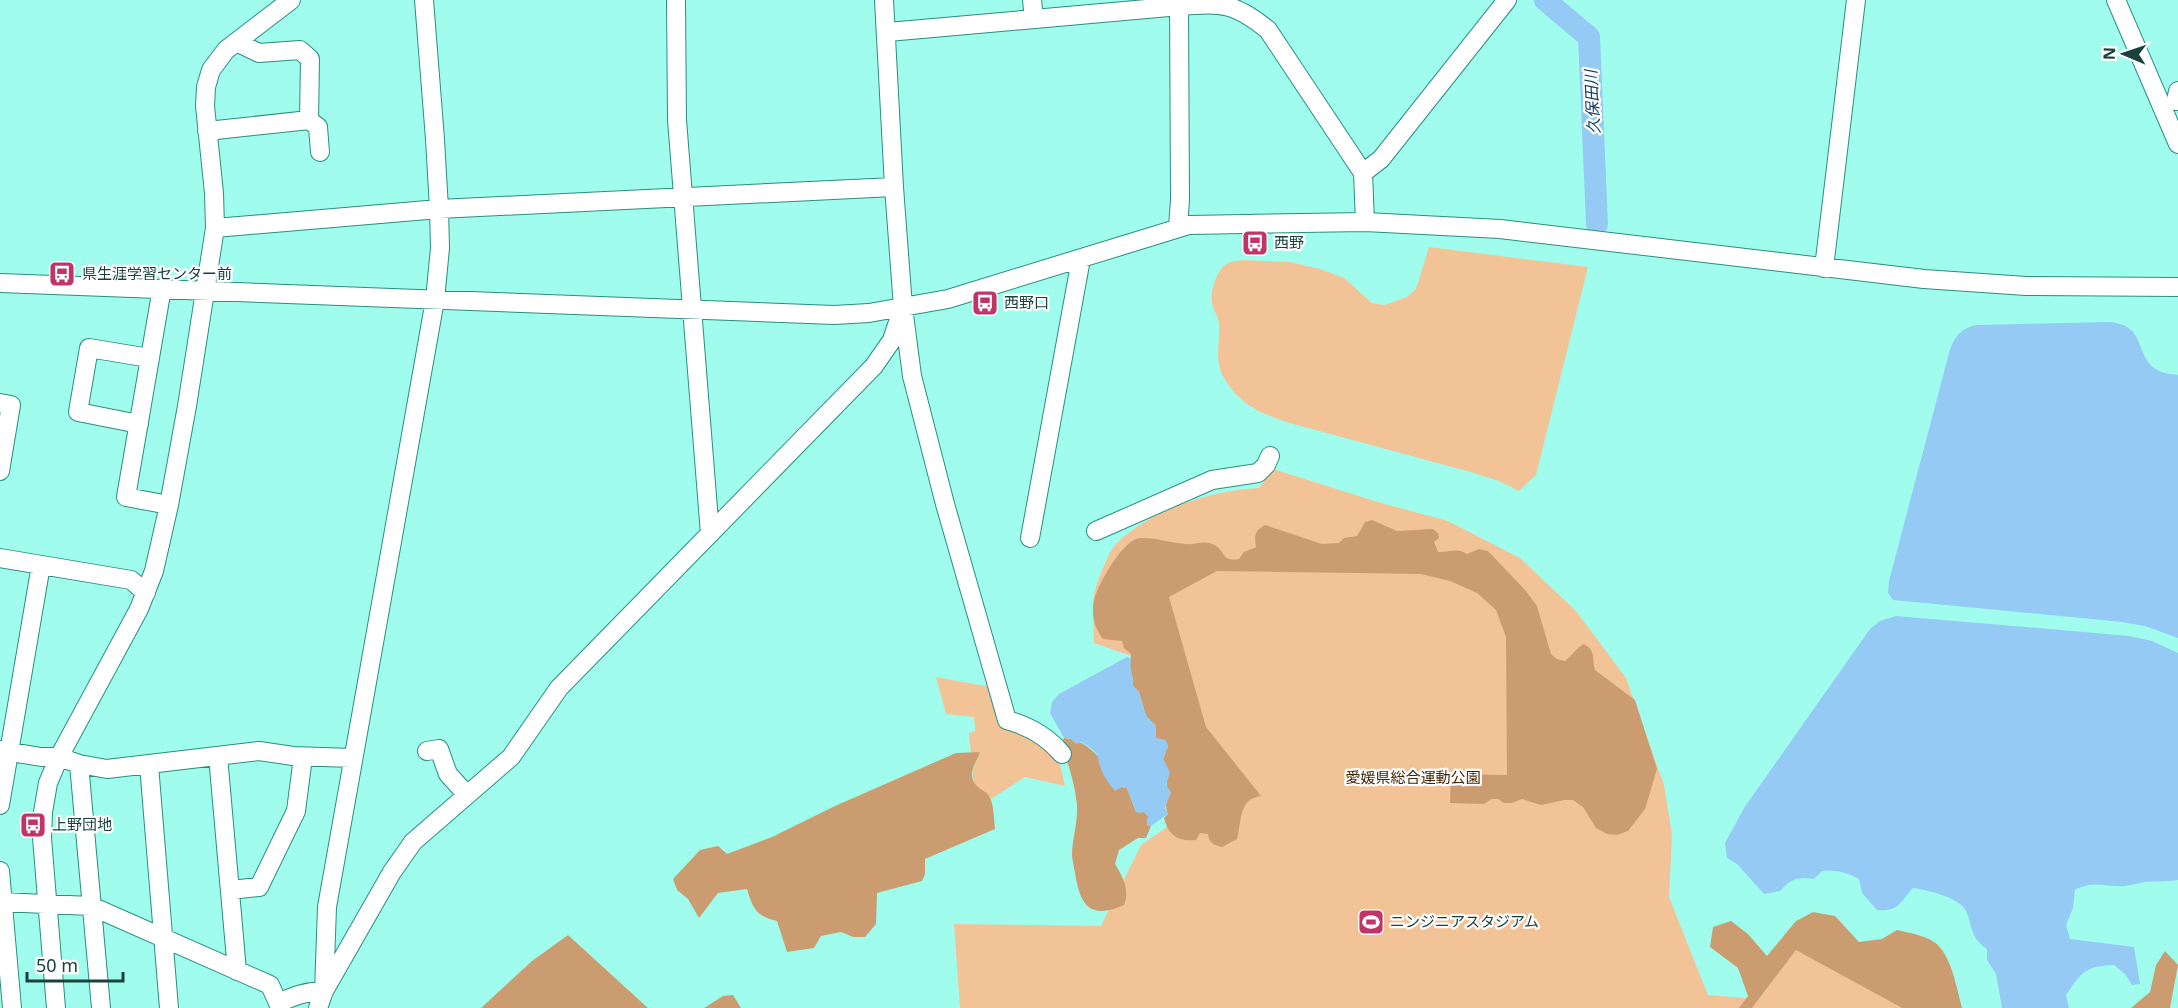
<svg xmlns="http://www.w3.org/2000/svg" width="2178" height="1008" viewBox="0 0 2178 1008" font-family="'Noto Sans','Noto Sans JP',sans-serif">
	<style>
		.green { fill: #f3c398 }
		.forest { fill: #cc9c71 }
		.water { fill: #95caf4 }
		.lines { fill: none; stroke-linecap: round; stroke-linejoin: round }
		.river { stroke: #95caf4; stroke-width: 22 }
		.minor-casing { stroke: #2a8d80; stroke-width: 20 }
		.minor { stroke: #fff; stroke-width: 18 }
		.labels { text-anchor: middle; stroke-width: 4.5; stroke-linejoin: round; paint-order: stroke }
		.poi-label { font-size: 15px; fill: #1a413c; stroke: #fff; text-anchor: start }
		.park-label { font-size: 15px; fill: #442501; stroke: #fff }
		.water-label { font-size: 16px; font-style: italic; fill: #18405d; stroke: #fff }
	</style>
	<rect width="100%" height="100%" fill="#a0fdee"/>
	<path class="green" d="M 1429,247 L 1588,267 L 1536,475 L 1519,491 L 1499,481 L 1474,473 L 1286,422 C 1260,413 1239,404 1224,378 C 1214,361 1220,343 1219,325 C 1219,317 1213,310 1212,303 C 1210,292 1216,272 1225,265 C 1230,261 1237,261 1242,260 L 1290,262 L 1320,269 L 1344,278 L 1372,303 L 1384,305 L 1407,297 L 1416,289 Z
		M 1273,469 L 1381,503 L 1448,521 L 1520,558 L 1576,611 L 1626,678 L 1664,785 L 1672,835 L 1669,897 L 1708,995 L 1759,999 L 1796,949 L 1902,1008 L 960,1008 L 954,924 L 1101,926 L 1141,845 L 1176,821 L 1137,658 L 1094,643 C 1094,627 1091,601 1096,587 C 1099,577 1109,552 1115,545 C 1149,510 1212,490 1259,488 Z
		M 936,677 L 991,687 L 1056,758 L 1060,764 L 1065,786 L 1025,777 L 991,799 C 987,793 985,793 980,789 C 966,778 976,766 979,753 L 971,754 L 969,733 L 975,731 L 974,717 L 946,714 Z"/>
	<path class="forest" d="M 1372,520 L 1397,531 L 1433,529 L 1438,533 L 1439,538 L 1434,542 L 1438,552 C 1449,553 1456,547 1467,554 L 1479,549 L 1488,551 L 1526,591 L 1537,606 L 1551,654 L 1557,659 L 1565,661 C 1573,655 1576,648 1584,644 C 1596,650 1592,659 1595,670 L 1635,700 L 1657,769 L 1645,809 L 1628,831 L 1617,835 L 1607,834 L 1596,828 L 1583,807 L 1573,800 L 1564,800 L 1541,805 L 1522,799 L 1512,803 L 1504,803 L 1498,799 L 1491,799 L 1484,804 L 1450,803 L 1451,774 L 1507,775 L 1506,637 L 1496,610 L 1477,593 L 1450,581 L 1421,574 L 1217,571 L 1169,597 L 1206,727 L 1261,796 C 1238,799 1242,821 1237,839 L 1222,847 C 1214,845 1209,843 1208,834 L 1200,833 L 1196,840 C 1179,842 1168,836 1164,818 L 1168,814 C 1162,803 1172,773 1163,760 L 1168,746 L 1156,738 L 1156,726 L 1146,716 L 1139,692 L 1133,686 L 1133,679 L 1129,670 L 1131,654 L 1124,648 L 1122,641 L 1103,639 C 1092,625 1090,607 1097,591 C 1104,576 1123,540 1140,538 C 1155,537 1171,543 1186,544 C 1194,545 1202,541 1209,543 C 1226,546 1219,563 1239,559 L 1244,552 L 1256,547 C 1254,536 1255,530 1265,525 L 1322,544 L 1339,543 L 1344,538 L 1357,536 L 1365,522 Z
		M 1064,738 C 1092,740 1106,767 1122,787 L 1127,788 L 1136,812 L 1144,812 L 1148,816 L 1147,825 L 1151,826 L 1146,838 L 1138,838 L 1119,850 L 1115,864 C 1123,877 1130,890 1124,905 C 1094,918 1082,910 1076,879 C 1075,872 1073,864 1072,856 C 1072,839 1078,823 1077,805 C 1075,784 1068,763 1061,743 Z
		M 980,752 C 975,766 966,775 978,787 C 982,791 986,791 989,796 C 994,804 994,819 995,829 L 925,859 L 925,874 L 922,881 L 877,893 L 876,924 L 865,937 L 853,937 L 841,932 L 821,936 L 814,948 L 787,952 L 777,921 C 756,916 753,909 747,889 L 718,893 L 699,918 L 688,899 L 677,890 L 673,879 L 700,850 L 718,846 L 727,854 L 772,837 L 835,806 L 956,753 Z
		M 1813,912 L 1835,916 L 1859,942 L 1882,939 L 1897,930 C 1910,933 1923,935 1934,942 C 1951,953 1957,989 1962,1008 L 1902,1008 L 1796,950 L 1752,1008 L 1739,1008 L 1748,996 L 1738,968 L 1710,947 L 1713,927 L 1731,921 L 1748,934 L 1767,956 L 1796,921 Z
		M 568,935 L 648,1008 L 481,1008 L 532,961 Z
		M 2165,951 L 2178,965 L 2170,1008 L 2131,1008 L 2150,992 L 2156,965 Z
		M 733,995 L 741,1008 L 704,1008 L 723,996 Z"/>
	<path class="water" d="M 2109,322 C 2146,325 2134,351 2154,368 C 2161,373 2170,374 2178,375 L 2178,638 L 2145,626 L 2122,622 L 1893,600 L 1888,593 L 1889,581 L 1949,353 C 1954,337 1960,329 1976,325 Z
		M 1896,616 L 2130,636 L 2152,641 L 2178,653 L 2178,880 C 2167,882 2156,881 2145,882 C 2139,883 2132,885 2126,886 C 2106,888 2095,879 2075,890 L 2073,908 L 2066,925 L 2070,939 L 2134,947 L 2140,984 L 2132,985 L 2125,974 L 2114,965 C 2085,966 2082,972 2066,995 L 2069,1008 L 2002,1008 L 1996,974 L 1987,960 L 1987,949 C 1971,938 1973,930 1967,913 C 1962,898 1928,890 1913,888 C 1900,902 1899,912 1877,910 L 1862,893 L 1859,879 C 1846,872 1837,870 1822,871 L 1814,879 C 1798,877 1791,878 1780,891 L 1764,894 L 1737,864 L 1727,858 L 1725,843 L 1744,808 L 1870,629 L 1880,621 Z
		M 1127,657 L 1131,659 C 1129,671 1134,675 1133,686 L 1139,692 L 1146,716 L 1156,726 L 1156,738 L 1166,740 L 1168,746 L 1163,759 L 1170,772 L 1166,785 L 1171,792 L 1165,808 L 1168,814 L 1151,826 L 1147,825 L 1148,816 L 1144,812 L 1139,813 L 1136,812 L 1127,788 L 1122,787 L 1115,791 C 1109,784 1103,775 1100,766 C 1098,762 1099,757 1096,753 C 1093,749 1085,744 1081,742 L 1077,744 L 1069,738 L 1064,738 L 1050,713 L 1052,702 L 1059,694 Z"/>
	<g class="lines">
		<path class="river" d="M 1545,0 L 1589,37 L 1597,224"/>
		<defs>
			<path id="minor" d="M 676,0 L 677,120 L 710,534
				M 884,0 L 894,187 L 903,307 L 912,376 L 945,504 L 1007,720 C 1029,726 1047,736 1062,754
				M 1032,0 L 1034,19
				M 2116,0 L 2178,144
				M 888,32 L 1180,6 C 1222,3 1234,2 1268,30 L 1363,173 L 1365,222
				M 236,42 L 259,53 L 300,50 L 310,59 L 309,120
				M 2176,101 L 2178,91
				M 207,131 L 309,120 L 318,127 L 320,152
				M 1363,173 L 1381,159 L 1507,0
				M 1178,227 L 1180,200 L 1179,0
				M 215,228 L 439,209 L 894,187
				M 1824,268 L 1856,0
				M 0,283 L 834,315 L 869,313 L 948,299 L 1189,225 L 1365,222 L 1500,229 L 1924,279 L 2026,286 L 2178,287
				M 162,288 L 126,497 L 169,505
				M 0,403 L 11,405 L 0,471
				M 139,424 L 78,412 L 89,348 L 149,358
				M 1096,531 L 1212,480 L 1258,473 L 1266,465 L 1270,456
				M 1030,538 L 1081,259
				M 0,558 L 131,580 L 146,593
				M 0,750 L 41,757 L 59,757 L 79,764 L 107,769 L 259,751 L 293,756 L 352,758
				M 427,751 L 439,749 L 448,774 L 467,795
				M 218,756 L 237,971
				M 79,764 L 101,1008
				M 149,765 L 169,1008
				M 0,805 L 41,565
				M 0,871 L 12,1008
				M 230,890 L 259,887 L 296,811 L 303,757
				M 0,902 L 91,906 L 270,985 L 278,1003 C 294,996 307,991 324,991 L 327,907 L 435,300 L 440,248 L 439,209 L 435,139 L 424,0
				M 56,1008 L 42,838 L 43,812 L 48,783 L 59,757 L 139,609 L 154,571 L 169,505 L 187,406 L 215,228 L 214,193 L 205,106 L 206,87 L 211,70 L 226,50 L 291,0
				M 318,1008 L 324,991 L 392,872 L 413,842 L 511,757 L 559,688 L 874,366 L 892,340 L 903,307"/>
		</defs>
		<use href="#minor" class="minor-casing"/>
		<use href="#minor" class="minor"/>
	</g>
	<defs>
		<symbol id="bus-square" viewBox="-11 -11 22 22"><rect x="-9" y="-9" width="18" height="18" rx="4" fill="#c13468" stroke="#fff"/><path d="M-5-6H5V4H4V6H2V4H-2V6H-4V4H-5ZM-3.5-4V0h7V-4ZM-3.5 1.2v1.5H-2V1.2ZM2 1.2v1.5H3.5V1.2Z" fill="#fff"/></symbol>
		<symbol id="stadium-square" viewBox="-11 -11 22 22"><rect x="-9" y="-9" width="18" height="18" rx="4" fill="#c13468" stroke="#fff"/><path d="M0-5a6.5 5 0 1 0 0 10a6.5 5 0 1 0 0-10ZM-3.5-1.8h7v3.6h-7Z" fill="#fff"/></symbol>
	</defs>
	<g fill-rule="evenodd">
		<use href="#bus-square" x="1240" y="228" width="30" height="30"/>
		<use href="#bus-square" x="47" y="259" width="30" height="30"/>
		<use href="#bus-square" x="970" y="288" width="30" height="30"/>
		<use href="#bus-square" x="18" y="810" width="30" height="30"/>
		<use href="#stadium-square" x="1356" y="907" width="30" height="30"/>
	</g>
	<g class="labels">
		<g class="poi-label">
			<text x="1274" y="248">西野</text>
			<text x="82" y="279">県生涯学習センター前</text>
			<text x="1004" y="308">西野口</text>
			<text x="52" y="830">上野団地</text>
			<text x="1390" y="927">ニンジニアスタジアム</text>
		</g>
		<g class="park-label">
			<text x="1413" y="783">愛媛県総合運動公園</text>
		</g>
		<g class="water-label">
			<text transform="translate(1592 102) rotate(-93)" y="6">久保田川</text>
		</g>
	</g>
	<g transform="translate(2124 54) rotate(272)" stroke="#ffffff" stroke-width="4.5" paint-order="stroke">
	<path d="M0-4.5L10 22L0 15L-10 22Z" fill="#1a413c"/>
	<text y="-9" font-size="16" font-weight="bold" text-anchor="middle" fill="#1a413c">N</text>
	</g>
	<path d="M27 972v9h96v-9" fill="none" stroke="#1a413c" stroke-width="3"/>
	<text x="36" y="972" font-size="18" fill="#1a413c" stroke="#ffffff" stroke-width="4.5" paint-order="stroke">50 m</text>
</svg>
